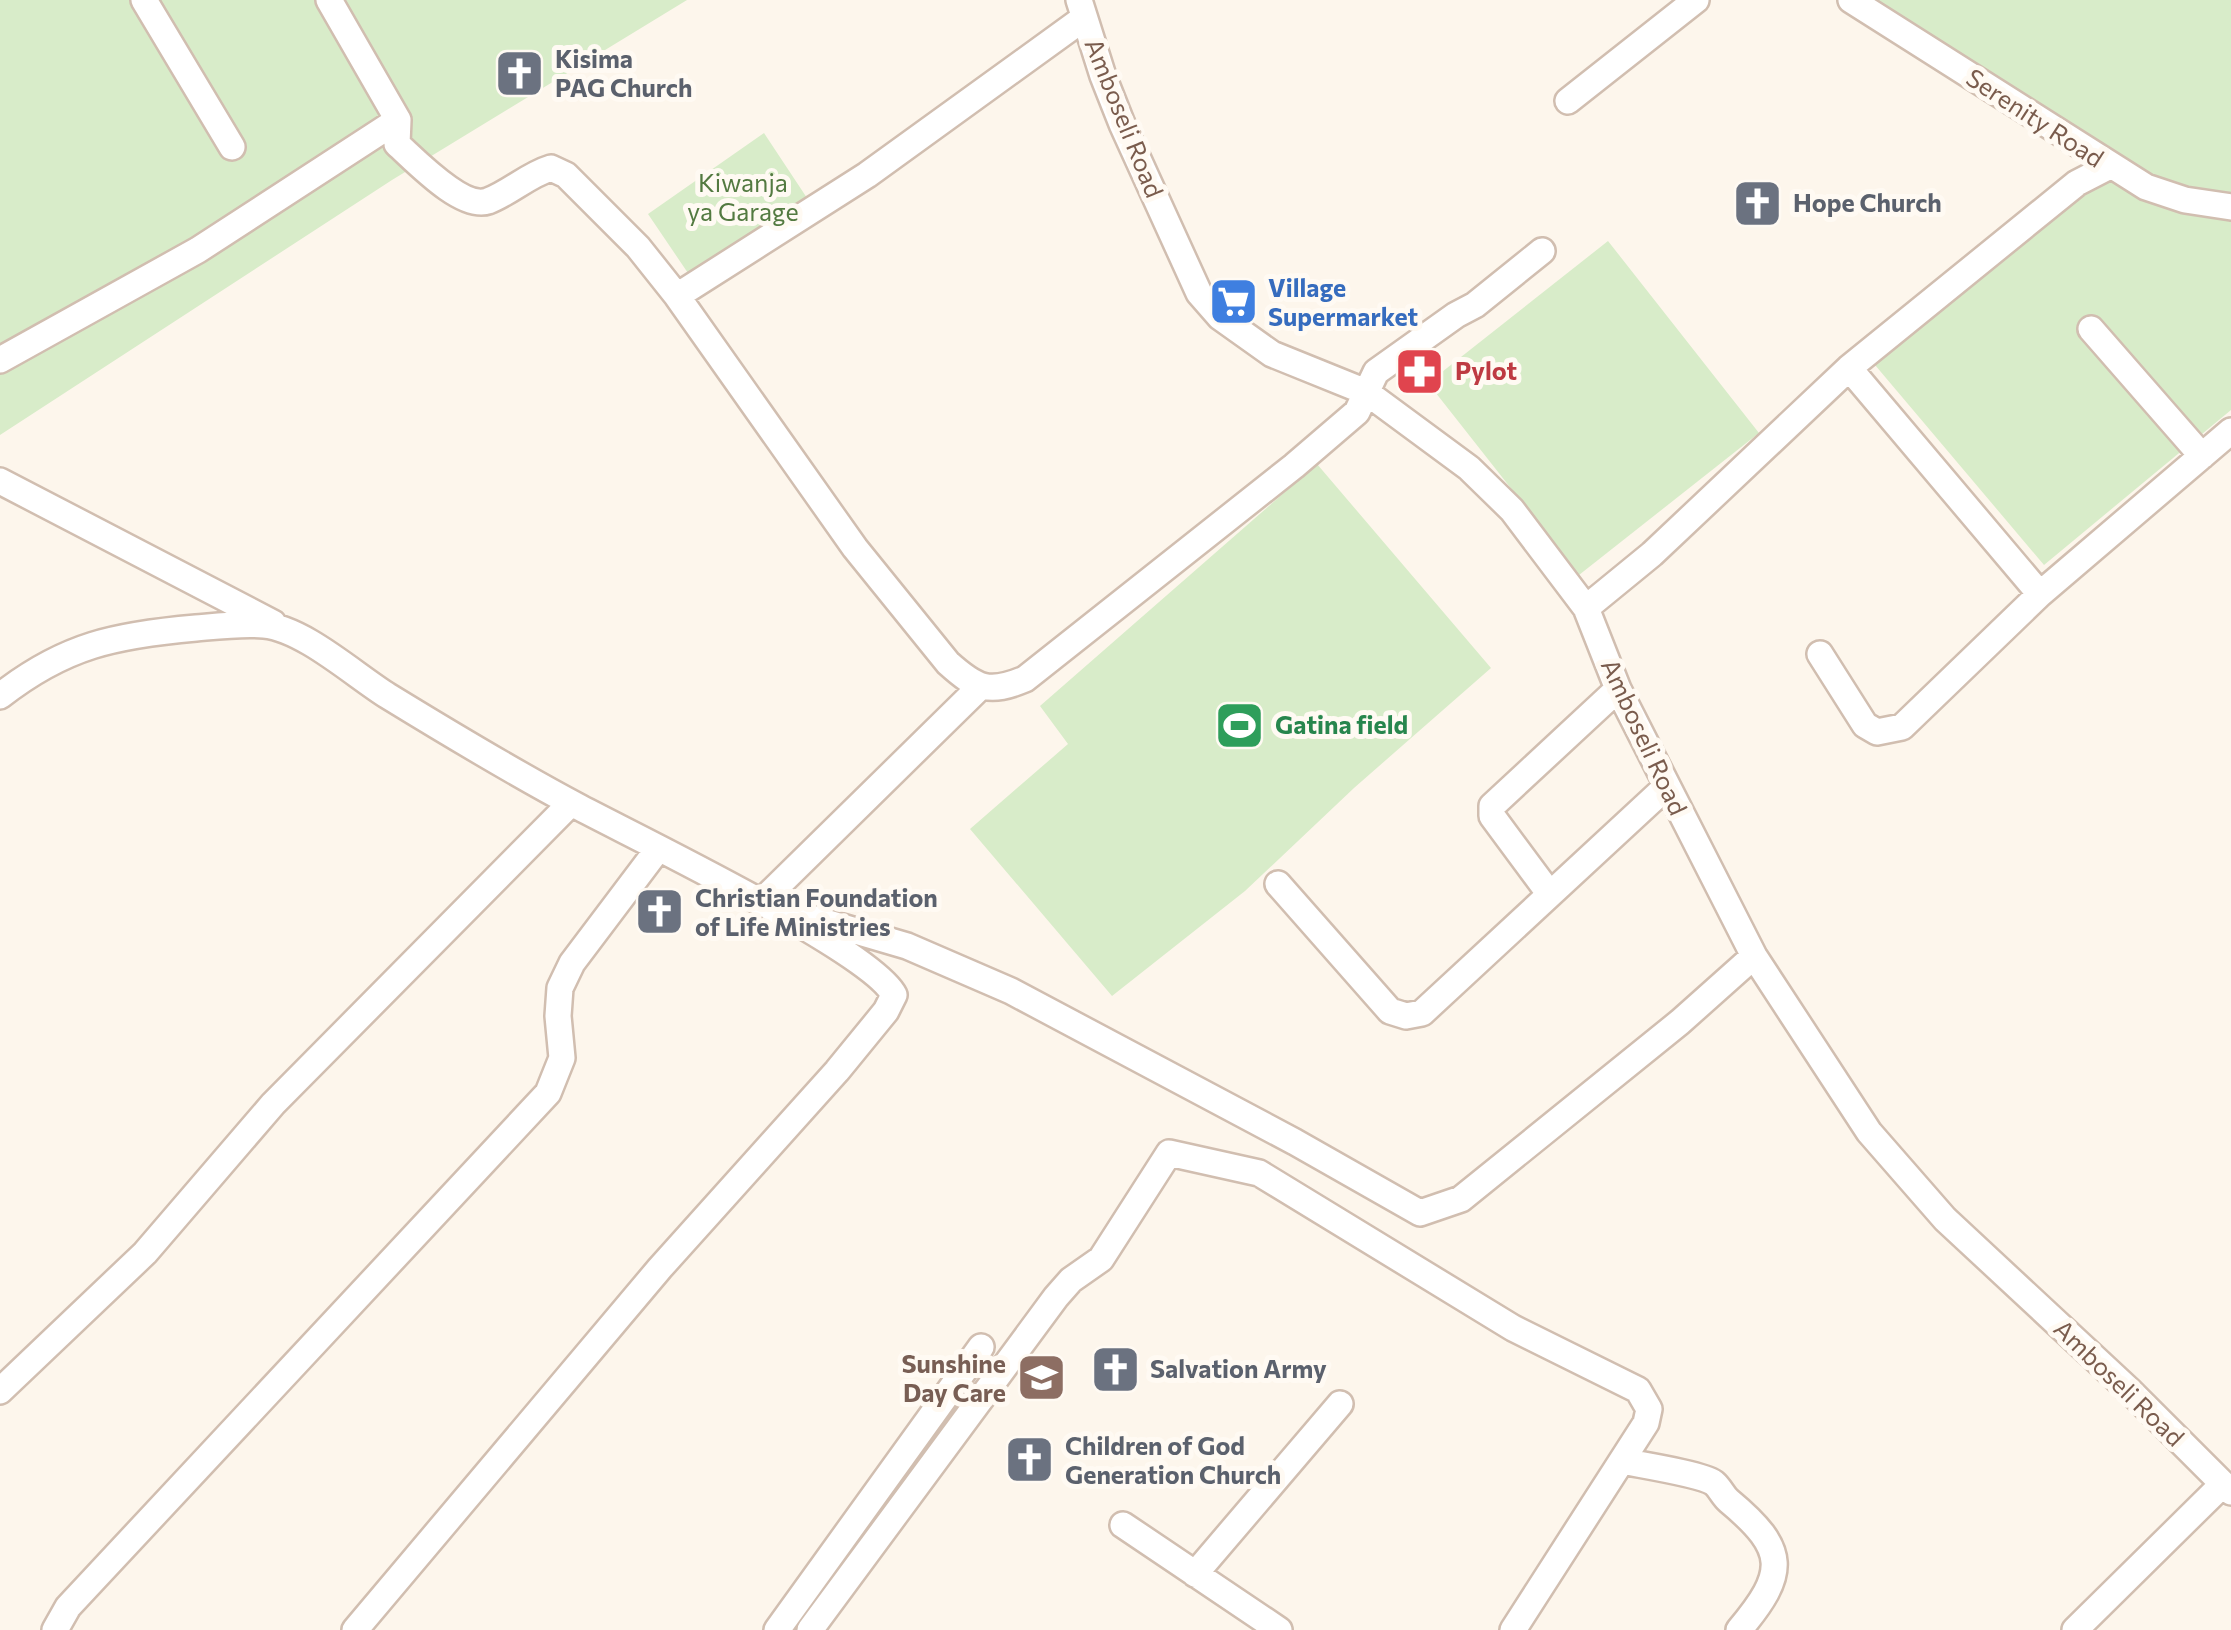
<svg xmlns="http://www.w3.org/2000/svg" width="2231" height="1630" viewBox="0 0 2231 1630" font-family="Commissioner,sans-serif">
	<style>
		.green { fill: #d8ecc9 }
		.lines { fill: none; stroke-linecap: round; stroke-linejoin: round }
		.street-casing { stroke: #d1beb0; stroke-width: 30 }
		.street { stroke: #fff; stroke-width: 25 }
		.labels { text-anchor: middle; stroke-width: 10; stroke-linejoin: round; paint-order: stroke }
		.worship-label { font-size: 25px; font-weight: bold; fill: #5b616d; stroke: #fffaf3; text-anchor: start }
		.street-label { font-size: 25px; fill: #7a5c4d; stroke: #fffaf3 }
		.park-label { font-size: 25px; fill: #537a41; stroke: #fffaf3 }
		.shop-label { font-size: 25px; font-weight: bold; fill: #366cbe; stroke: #fffaf3; text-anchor: start }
		.health-label { font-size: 25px; font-weight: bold; fill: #be3a42; stroke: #fffaf3; text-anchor: start }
		.leisure-label { font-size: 25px; font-weight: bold; fill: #27864d; stroke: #fffaf3; text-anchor: start }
		.education-label { font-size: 25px; font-weight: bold; fill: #785e54; stroke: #fffaf3; text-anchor: end }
	</style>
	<rect width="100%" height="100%" fill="#fdf6ec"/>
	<path class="green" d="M 0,0 L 687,0 L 392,180 L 0,435 Z
		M 1866,0 L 2231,0 L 2231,410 L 2044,565 L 1875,365 L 2086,165 L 1996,102 Z
		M 764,133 L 809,201 L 692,279 L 648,214 Z
		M 1608,241 L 1759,433 L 1579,575 L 1428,383 Z
		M 1317,464 L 1491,668 L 1354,788 L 1245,891 L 1112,996 L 970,829 L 1068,744 L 1040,706 Z"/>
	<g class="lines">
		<defs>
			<path id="street" d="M 144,0 L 232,147
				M 329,0 L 398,120
				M 1079,0 L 1103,76 L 1122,124 L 1199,293 L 1220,317 L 1272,354 L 1366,392 L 1469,468 L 1512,510 L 1586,608 L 1618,689 L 1754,956 L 1869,1132 L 1945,1219 L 2131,1392 L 2231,1492
				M 1851,0 L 2146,187 L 2185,200 L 2231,207
				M 1568,101 L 1696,0
				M 398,120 L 397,144 C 416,161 462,210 488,201 C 511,192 528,175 551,168 L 566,175 L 638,247 L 677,296 L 855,548 L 948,663 C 977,689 989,694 1025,679 L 1294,466 L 1357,412 L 1376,372 L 1456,315 L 1475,305 L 1542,251
				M 677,296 L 867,175 L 1084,18
				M 2091,329 L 2202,456
				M 0,360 L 198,250 L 398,120
				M 1849,368 L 2040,594
				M 0,481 L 273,623
				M 1586,608 L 1652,554 L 1849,368 L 2077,183 L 2110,166
				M 1820,654 L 1865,725 L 1877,732 L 1902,727 L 2040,594 L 2231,431
				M 981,686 L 760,903 L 907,946 L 1011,991 L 1295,1142 L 1420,1213 L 1461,1199 L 1680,1022 L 1754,956
				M 0,696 C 65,645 116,635 196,628 C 218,626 242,623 264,625 C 304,629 353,674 388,696 C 450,734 513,772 577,806 C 633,836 873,951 894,995 L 886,1011 L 837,1071 L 660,1268 L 355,1630
				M 1278,884 L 1390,1011 L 1406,1016 L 1422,1013 L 1666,787
				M 1549,893 L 1492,816 L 1492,806 L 1618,689
				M 0,1391 L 145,1253 L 273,1104 L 571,803
				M 1622,1461 C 1641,1465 1701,1474 1714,1483 C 1720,1488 1723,1496 1729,1501 C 1788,1550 1787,1573 1739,1630
				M 1123,1525 L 1279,1630
				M 1195,1574 L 1340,1404
				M 55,1630 L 68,1607 L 548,1093 L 562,1058 L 558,1016 L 560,988 L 572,963 L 658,849
				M 777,1630 L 981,1347
				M 810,1630 L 1056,1297 L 1071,1280 L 1101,1259 L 1169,1153 L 1259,1173 L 1513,1328 L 1638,1390 L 1649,1409 L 1646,1423 L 1513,1630
				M 2075,1630 L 2223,1484"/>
		</defs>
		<use href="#street" class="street-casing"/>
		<use href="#street" class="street"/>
	</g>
	<defs>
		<symbol id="church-square" viewBox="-11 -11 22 22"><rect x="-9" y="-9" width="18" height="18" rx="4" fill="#6b7280" stroke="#fffaf3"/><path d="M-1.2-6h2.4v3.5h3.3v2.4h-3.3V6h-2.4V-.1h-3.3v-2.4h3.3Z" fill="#fff"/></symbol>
		<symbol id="supermarket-square" viewBox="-11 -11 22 22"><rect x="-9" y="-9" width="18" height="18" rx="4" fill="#3f7fe0" stroke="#fffaf3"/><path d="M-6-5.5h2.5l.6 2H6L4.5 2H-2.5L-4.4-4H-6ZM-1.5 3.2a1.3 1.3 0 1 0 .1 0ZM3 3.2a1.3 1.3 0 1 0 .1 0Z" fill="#fff"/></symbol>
		<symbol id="pharmacy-square" viewBox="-11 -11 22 22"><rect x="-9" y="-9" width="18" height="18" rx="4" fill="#e0444e" stroke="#fffaf3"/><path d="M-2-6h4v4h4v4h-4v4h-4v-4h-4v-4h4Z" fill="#fff"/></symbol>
		<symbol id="stadium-square" viewBox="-11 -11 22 22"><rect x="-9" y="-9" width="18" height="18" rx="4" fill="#2e9e5b" stroke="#fffaf3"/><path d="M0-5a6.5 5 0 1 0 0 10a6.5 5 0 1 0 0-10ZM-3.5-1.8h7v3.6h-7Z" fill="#fff"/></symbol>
		<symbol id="school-square" viewBox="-11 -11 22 22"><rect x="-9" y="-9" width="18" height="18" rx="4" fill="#8d6e63" stroke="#fffaf3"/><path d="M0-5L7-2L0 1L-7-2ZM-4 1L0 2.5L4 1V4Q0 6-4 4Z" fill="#fff"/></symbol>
	</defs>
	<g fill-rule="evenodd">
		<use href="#church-square" x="492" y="46" width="55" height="55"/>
		<use href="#church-square" x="1730" y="176" width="55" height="55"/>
		<use href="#supermarket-square" x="1206" y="274" width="55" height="55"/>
		<use href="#pharmacy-square" x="1392" y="344" width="55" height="55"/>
		<use href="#stadium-square" x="1212" y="698" width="55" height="55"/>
		<use href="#church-square" x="632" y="884" width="55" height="55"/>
		<use href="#church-square" x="1088" y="1342" width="55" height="55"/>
		<use href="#school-square" x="1014" y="1350" width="55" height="55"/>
		<use href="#church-square" x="1002" y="1432" width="55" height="55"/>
	</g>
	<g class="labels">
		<g class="worship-label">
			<text x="555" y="68">Kisima<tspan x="555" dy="29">PAG Church</tspan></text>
			<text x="1793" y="212">Hope Church</text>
			<text x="695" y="907">Christian Foundation<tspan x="695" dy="29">of Life Ministries</tspan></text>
			<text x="1150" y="1378">Salvation Army</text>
			<text x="1065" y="1455">Children of God<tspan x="1065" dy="29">Generation Church</tspan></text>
		</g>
		<g class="street-label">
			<text transform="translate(1124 118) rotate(68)" y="9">Amboseli Road</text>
			<text transform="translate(2035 118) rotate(33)" y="9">Serenity Road</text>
			<text transform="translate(1644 737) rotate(65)" y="9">Amboseli Road</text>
			<text transform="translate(2119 1383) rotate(44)" y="9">Amboseli Road</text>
		</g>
		<g class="park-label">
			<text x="743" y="192">Kiwanja<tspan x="743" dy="29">ya Garage</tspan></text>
		</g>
		<g class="shop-label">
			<text x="1268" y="297">Village<tspan x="1268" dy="29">Supermarket</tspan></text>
		</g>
		<g class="health-label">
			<text x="1455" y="380">Pylot</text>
		</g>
		<g class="leisure-label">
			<text x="1275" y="734">Gatina field</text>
		</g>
		<g class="education-label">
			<text x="1006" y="1373">Sunshine<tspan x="1006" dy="29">Day Care</tspan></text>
		</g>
	</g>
</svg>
